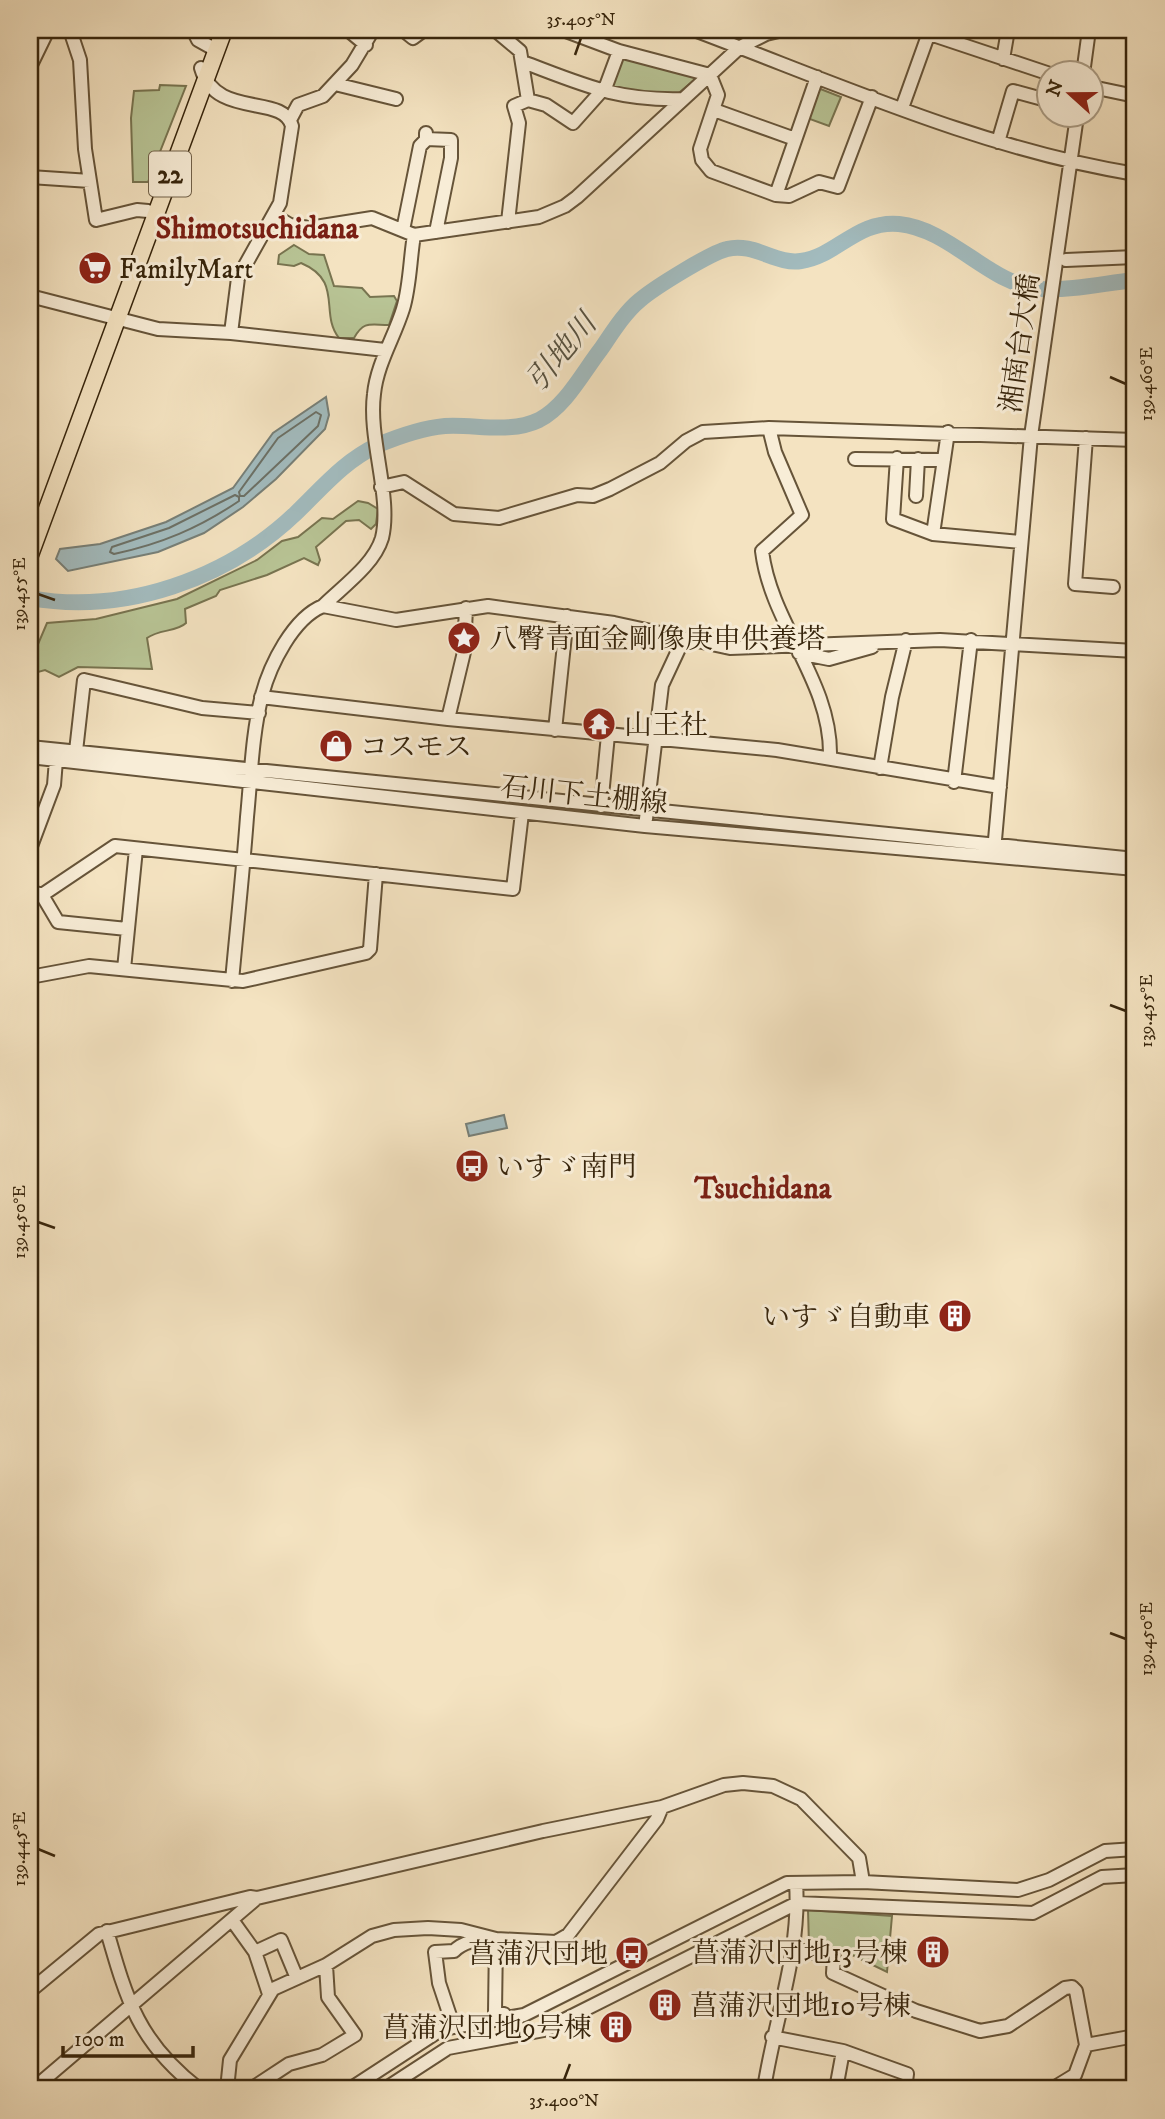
<svg xmlns="http://www.w3.org/2000/svg" width="1165" height="2119" viewBox="0 0 1165 2119" font-family="'IM FELL DW Pica','Noto Serif JP',serif">
	<style>
		.green { fill: #b8c495; stroke: #787450; stroke-width: 2 }
		.water { fill: #a2bbbe; stroke: #777f77; stroke-width: 2 }
		.lines { fill: none; stroke-linecap: round; stroke-linejoin: round }
		.shore { stroke: #6c7065; stroke-width: 2 }
		.river { stroke: #a2bbbe; stroke-width: 16 }
		.minor-casing { stroke: #665439; stroke-width: 16 }
		.major-casing { stroke: #37250c; stroke-width: 19 }
		.minor { stroke: #f8edd7; stroke-width: 12 }
		.major { stroke: #f4e3c1; stroke-width: 16 }
		.ticks { fill: none; stroke: #37250c; stroke-width: 2.5 }
		.labels { text-anchor: middle; stroke-width: 6; stroke-linejoin: round; paint-order: stroke }
		.shield { fill: #f8edd7; stroke: #716149; stroke-width: 2 }
		.shield-label { font-size: 26px; font-weight: bold; fill: #37250c }
		.poi-label { font-size: 28px; fill: #37250c; stroke: #f8edd7; text-anchor: start }
		.street-label { font-size: 28px; fill: #37250c; stroke: #f8edd7 }
		.neighbourhood-label { font-size: 30px; font-weight: bold; fill: #7a1f14; stroke: #f8edd7 }
		.water-label { font-size: 30px; font-style: italic; fill: #575241; stroke: #f8edd7 }
		.neatline { fill: none; stroke: #37250c; stroke-width: 2.5 }
		.ticks-label { font-size: 18px; text-anchor: middle; fill: #37250c }
	</style>
	<rect width="100%" height="100%" fill="#f4e3c1"/>
	<filter id="stains"><feTurbulence type="fractalNoise" baseFrequency=".00286" numOctaves="4"/><feColorMatrix values="0 0 0 0 .2 0 0 0 0 .09 0 0 0 0 .02 0 0 0 .5 -.17"/></filter>
	<radialGradient id="worn" r=".72"><stop offset=".6" stop-color="#630" stop-opacity="0"/><stop offset="1" stop-color="#630" stop-opacity=".3"/></radialGradient>
	<path class="green" d="M 620,57 L 699,76 L 674,97 L 607,90 Z
		M 160,85 L 186,86 L 148,182 L 133,182 L 131,118 L 134,91 L 159,90 Z
		M 818,88 L 841,97 L 829,126 L 807,118 Z
		M 294,245 L 309,254 L 324,255 L 334,286 L 362,288 L 370,297 L 394,296 L 397,301 L 389,325 C 371,325 364,320 354,338 L 339,338 C 319,313 344,281 301,263 L 294,266 L 278,264 L 279,255 Z
		M 358,501 L 368,503 L 378,509 L 376,524 L 371,529 L 359,520 L 346,521 L 316,547 L 320,560 L 318,565 L 304,558 L 267,575 L 220,590 L 216,596 L 185,609 L 186,623 C 177,632 159,629 147,638 L 152,669 L 78,667 L 59,677 L 45,670 L 34,673 L 30,680 L 30,656 L 33,656 L 47,623 L 96,619 L 177,599 L 257,560 L 282,541 L 298,537 L 322,518 L 333,519 Z
		M 808,1910 L 892,1916 L 887,1972 L 840,1949 L 809,1945 Z"/>
	<path class="water" d="M 326,397 L 329,415 L 325,429 L 276,479 L 243,507 L 204,533 L 158,552 L 68,571 L 56,559 L 60,549 L 100,544 L 166,522 L 233,488 L 273,433 Z
		M 504,1115 L 507,1128 L 469,1136 L 466,1124 Z"/>
	<g class="lines">
		<path class="shore" d="M 316,412 L 321,415 L 318,426 L 244,496 L 240,496 L 239,492 L 278,438 Z
			M 235,495 L 239,497 L 239,501 C 199,528 161,544 114,554 L 110,552 L 112,547 L 169,528 Z"/>
		<path class="river" d="M 30,598 C 124,615 227,579 296,513 C 323,487 344,461 378,445 C 397,437 424,428 445,426 C 476,424 510,434 539,420 C 566,406 583,372 601,349 C 612,333 625,312 640,300 C 654,288 710,253 727,249 C 754,242 776,265 801,261 C 837,256 857,220 899,224 C 951,229 991,286 1041,289 C 1071,291 1105,283 1135,280"/>
		<defs>
			<path id="minor" d="M 70,30 L 80,60 L 85,149 L 96,220 L 137,210 L 148,211
				M 193,30 L 198,40 L 216,50
				M 348,30 L 366,45
				M 403,30 L 413,38 L 424,30
				M 495,30 L 520,51 L 528,100 L 546,105 L 573,123 L 606,86 L 619,51
				M 563,30 L 619,51 L 710,75 L 718,95 L 700,149 L 702,160 L 711,171 L 776,195 L 789,196 L 819,182 L 838,187 L 872,97
				M 694,30 C 838,84 982,149 1135,174
				M 918,30 L 1050,74
				M 1003,59 L 1008,30
				M 523,62 C 584,85 617,101 683,99
				M 30,67 L 48,30
				M 201,68 C 216,120 283,93 292,126 L 280,203 L 238,278 L 231,333
				M 1083,74 L 1089,30
				M 335,84 L 396,99
				M 1092,87 L 1135,96
				M 902,108 L 930,30
				M 714,110 L 795,139
				M 290,120 L 298,105 L 323,96 L 352,65 L 373,30
				M 426,139 L 451,140 L 451,158 L 436,232
				M 998,142 L 1013,91 L 1050,101
				M 30,177 L 90,181
				M 776,195 L 817,77
				M 275,216 L 290,225 L 309,228 L 372,218 L 414,235 L 539,217 L 565,206 L 577,197 L 740,47 L 766,34 L 783,30
				M 508,222 L 519,123 L 514,106 L 528,100
				M 403,230 L 420,146 L 426,140 L 426,133
				M 1066,260 L 1135,257
				M 30,296 L 158,329 L 231,333 L 385,350
				M 769,428 L 775,452 L 802,515 L 762,551 C 771,625 832,681 830,757
				M 948,432 L 933,534 L 1021,542
				M 1086,438 L 1075,584 L 1113,587
				M 897,458 L 893,519 L 933,534
				M 855,459 L 944,460
				M 381,487 L 404,482 L 454,514 L 499,518 L 577,495 L 593,496 L 610,489 L 660,463 L 686,441 L 703,432 L 769,428 L 1135,440
				M 916,496 L 918,459
				M 323,606 C 342,587 374,565 382,538 C 392,497 368,439 374,394 C 377,364 394,338 403,309 C 410,286 410,259 414,235
				M 799,653 L 829,659 L 872,647
				M 261,697 L 448,719 L 777,750 L 1000,787
				M 448,719 L 464,652 L 466,608
				M 555,730 L 567,616
				M 30,747 L 1135,859
				M 76,751 L 84,680 L 202,708 L 259,713
				M 30,757 L 645,826 L 1135,869
				M 1135,762 L 1135,780
				M 880,768 L 892,697 L 906,640
				M 954,782 L 971,640
				M 601,806 L 608,735
				M 646,819 L 662,685 L 683,640
				M 30,849 L 54,785 L 56,760
				M 994,851 L 1031,436 L 1077,116
				M 30,891 L 42,895 L 115,846 L 513,889 L 522,813
				M 42,895 L 58,922 L 127,929
				M 124,969 L 136,849
				M 30,977 L 89,966 L 243,981 L 366,953 L 370,949 L 376,874
				M 232,981 C 237,926 243,872 247,817 C 251,777 252,734 262,695 C 270,665 293,618 323,606 L 396,620 L 488,606 L 614,623 L 730,648 L 940,640 L 1135,651
				M 232,1920 L 255,1952 L 269,1994
				M 107,1931 C 127,2001 139,2043 199,2089
				M 496,1939 L 495,2012 L 504,2014 L 505,2019
				M 792,1949 L 834,1957 L 833,1973 L 916,2011 L 980,2031 L 1008,2026 L 1065,1988 L 1072,1987 L 1076,1991 L 1086,2045 L 1135,2036
				M 255,1952 L 281,1940 L 296,1976
				M 30,1991 L 99,1934 L 250,1897 L 257,1898
				M 453,2025 L 439,1983 L 435,1952 L 454,1951 C 462,1943 477,1938 488,1941
				M 772,2037 L 843,2051 L 907,2074 L 905,2089
				M 33,2089 L 257,1898 L 543,1831 L 662,1807 L 724,1785 L 743,1783 L 773,1786 L 801,1799 L 859,1858 L 863,1882
				M 227,2089 L 230,2060 L 273,1989 L 326,1965 L 372,1936 L 394,1930 L 428,1928 L 461,1930 L 496,1939 L 556,1942 L 568,1935 L 657,1819 L 662,1807
				M 251,2089 L 289,2064 L 322,2055 L 355,2035 L 328,1997 L 326,1965
				M 350,2089 L 442,2029 L 524,2015 L 787,1883 L 863,1882 L 1018,1890 L 1049,1880 L 1105,1851 L 1135,1849
				M 385,2089 L 448,2048 L 544,2030 L 797,1903 L 1033,1913 L 1102,1877 L 1135,1875
				M 764,2089 C 774,2022 801,1952 796,1883
				M 836,2089 L 843,2051
				M 1052,2089 L 1075,2075 L 1086,2045"/>
			<path id="major" d="M 30,555 L 224,30"/>
		</defs>
		<use href="#minor" class="minor-casing"/>
		<use href="#major" class="major-casing"/>
		<use href="#minor" class="minor"/>
		<use href="#major" class="major"/>
	</g>
	<path class="ticks" d="M 575,55 L 581,38M 1110,377 L 1126,384M 38,594 L 55,600M 1110,1005 L 1126,1011M 38,1222 L 55,1228M 1110,1633 L 1126,1639M 38,1849 L 55,1856M 564,2080 L 570,2064"/>
	<defs>
		<symbol id="supermarket-disc" viewBox="-11 -11 22 22"><circle r="9.5" fill="#8f2418" stroke="#f8edd7"/><path d="M-6-5.5h2.5l.6 2H6L4.5 2H-2.5L-4.4-4H-6ZM-1.5 3.2a1.3 1.3 0 1 0 .1 0ZM3 3.2a1.3 1.3 0 1 0 .1 0Z" fill="#fff"/></symbol>
		<symbol id="sight-disc" viewBox="-11 -11 22 22"><circle r="9.5" fill="#8f2418" stroke="#f8edd7"/><path d="M0-6L1.8-2.2L6-1.7L2.9 1.2L3.7 5.4L0 3.3L-3.7 5.4L-2.9 1.2L-6-1.7L-1.8-2.2Z" fill="#fff"/></symbol>
		<symbol id="temple-disc" viewBox="-11 -11 22 22"><circle r="9.5" fill="#8f2418" stroke="#f8edd7"/><path d="M0-6L5-2H3V0L6.5 2.5H4V6H1.5V3h-3V6H-4V2.5H-6.5L-3 0V-2H-5Z" fill="#fff"/></symbol>
		<symbol id="shop-disc" viewBox="-11 -11 22 22"><circle r="9.5" fill="#8f2418" stroke="#f8edd7"/><path d="M-5-2.5h2.3a2.7 3.5 0 0 1 5.4 0H5L5.5 6h-11ZM-1.5-2.5h3a1.5 2.3 0 0 0-3 0Z" fill="#fff"/></symbol>
		<symbol id="bus-disc" viewBox="-11 -11 22 22"><circle r="9.5" fill="#8f2418" stroke="#f8edd7"/><path d="M-5-6H5V4H4V6H2V4H-2V6H-4V4H-5ZM-3.5-4V0h7V-4ZM-3.5 1.2v1.5H-2V1.2ZM2 1.2v1.5H3.5V1.2Z" fill="#fff"/></symbol>
		<symbol id="building-disc" viewBox="-11 -11 22 22"><circle r="9.5" fill="#8f2418" stroke="#f8edd7"/><path d="M-4-6H4V6H1V3H-1V6H-4ZM-2.5-4.3h1.7v1.8h-1.7ZM.8-4.3h1.7v1.8H.8ZM-2.5-1h1.7V.8h-1.7ZM.8-1h1.7V.8H.8Z" fill="#fff"/></symbol>
	</defs>
	<g fill-rule="evenodd">
		<use href="#supermarket-disc" x="76" y="249" width="38" height="38"/>
		<use href="#sight-disc" x="445" y="619" width="38" height="38"/>
		<use href="#temple-disc" x="580" y="705" width="38" height="38"/>
		<use href="#shop-disc" x="317" y="727" width="38" height="38"/>
		<use href="#bus-disc" x="453" y="1147" width="38" height="38"/>
		<use href="#building-disc" x="936" y="1297" width="38" height="38"/>
		<use href="#building-disc" x="914" y="1933" width="38" height="38"/>
		<use href="#bus-disc" x="613" y="1934" width="38" height="38"/>
		<use href="#building-disc" x="646" y="1986" width="38" height="38"/>
		<use href="#building-disc" x="597" y="2008" width="38" height="38"/>
	</g>
	<g class="labels">
		<rect class="shield" x="149" y="151.5" width="42" height="45" rx="5"/>
		<g class="shield-label">
			<text x="170" y="183">22</text>
		</g>
		<g class="poi-label">
			<text x="119" y="278">FamilyMart</text>
			<text x="489" y="648">八臀青面金剛像庚申供養塔</text>
			<text x="624" y="734">山王社</text>
			<text x="360" y="756">コスモス</text>
			<text x="496" y="1176">いすゞ南門</text>
			<text x="930" y="1326" text-anchor="end">いすゞ自動車</text>
			<text x="908" y="1962" text-anchor="end">菖蒲沢団地13号棟</text>
			<text x="608" y="1963" text-anchor="end">菖蒲沢団地</text>
			<text x="690" y="2015">菖蒲沢団地10号棟</text>
			<text x="592" y="2037" text-anchor="end">菖蒲沢団地9号棟</text>
		</g>
		<g class="street-label">
			<text transform="translate(1019 343) rotate(-82)" y="10">湘南台大橋</text>
			<text transform="translate(584 794) rotate(6)" y="10">石川下土棚線</text>
		</g>
		<g class="neighbourhood-label">
			<text x="257" y="238">Shimotsuchidana</text>
			<text x="763" y="1198">Tsuchidana</text>
		</g>
		<g class="water-label">
			<text transform="translate(561 352) rotate(-50)" y="10">引地川</text>
		</g>
	</g>
	<rect width="1165" height="2119" fill="none" stroke="#f4e3c1" stroke-width="77"/>
	<g transform="translate(1070 94) rotate(291)"><circle r="33" fill="#f8edd7" stroke="#ab9d86" stroke-width="2"/>
	<path d="M0-5L12 26L0 18L-12 26Z" fill="#8f2418"/>
	<text y="-10" font-size="19" font-weight="bold" text-anchor="middle" fill="#37250c">N</text>
	</g>
	<path d="M63 2046v10h130v-10" fill="none" stroke="#37250c" stroke-width="3.5"/>
	<text x="74" y="2046" font-size="21" fill="#37250c" stroke="#f8edd7" stroke-width="5" paint-order="stroke">100 m</text>
	<rect x="38" y="38" width="1088" height="2042" class="neatline"/>
	<g class="ticks-label">
		<text x="581" y="25">35.405°N</text>
		<text transform="translate(1146 384) rotate(-90)" y="6">139.460°E</text>
		<text transform="translate(19 594) rotate(-90)" y="6">139.455°E</text>
		<text transform="translate(1146 1011) rotate(-90)" y="6">139.455°E</text>
		<text transform="translate(19 1222) rotate(-90)" y="6">139.450°E</text>
		<text transform="translate(1146 1639) rotate(-90)" y="6">139.450°E</text>
		<text transform="translate(19 1849) rotate(-90)" y="6">139.445°E</text>
		<text x="564" y="2106">35.400°N</text>
	</g>
	<rect width="100%" height="100%" filter="url(#stains)"/>
	<rect width="100%" height="100%" fill="url(#worn)"/>
</svg>
